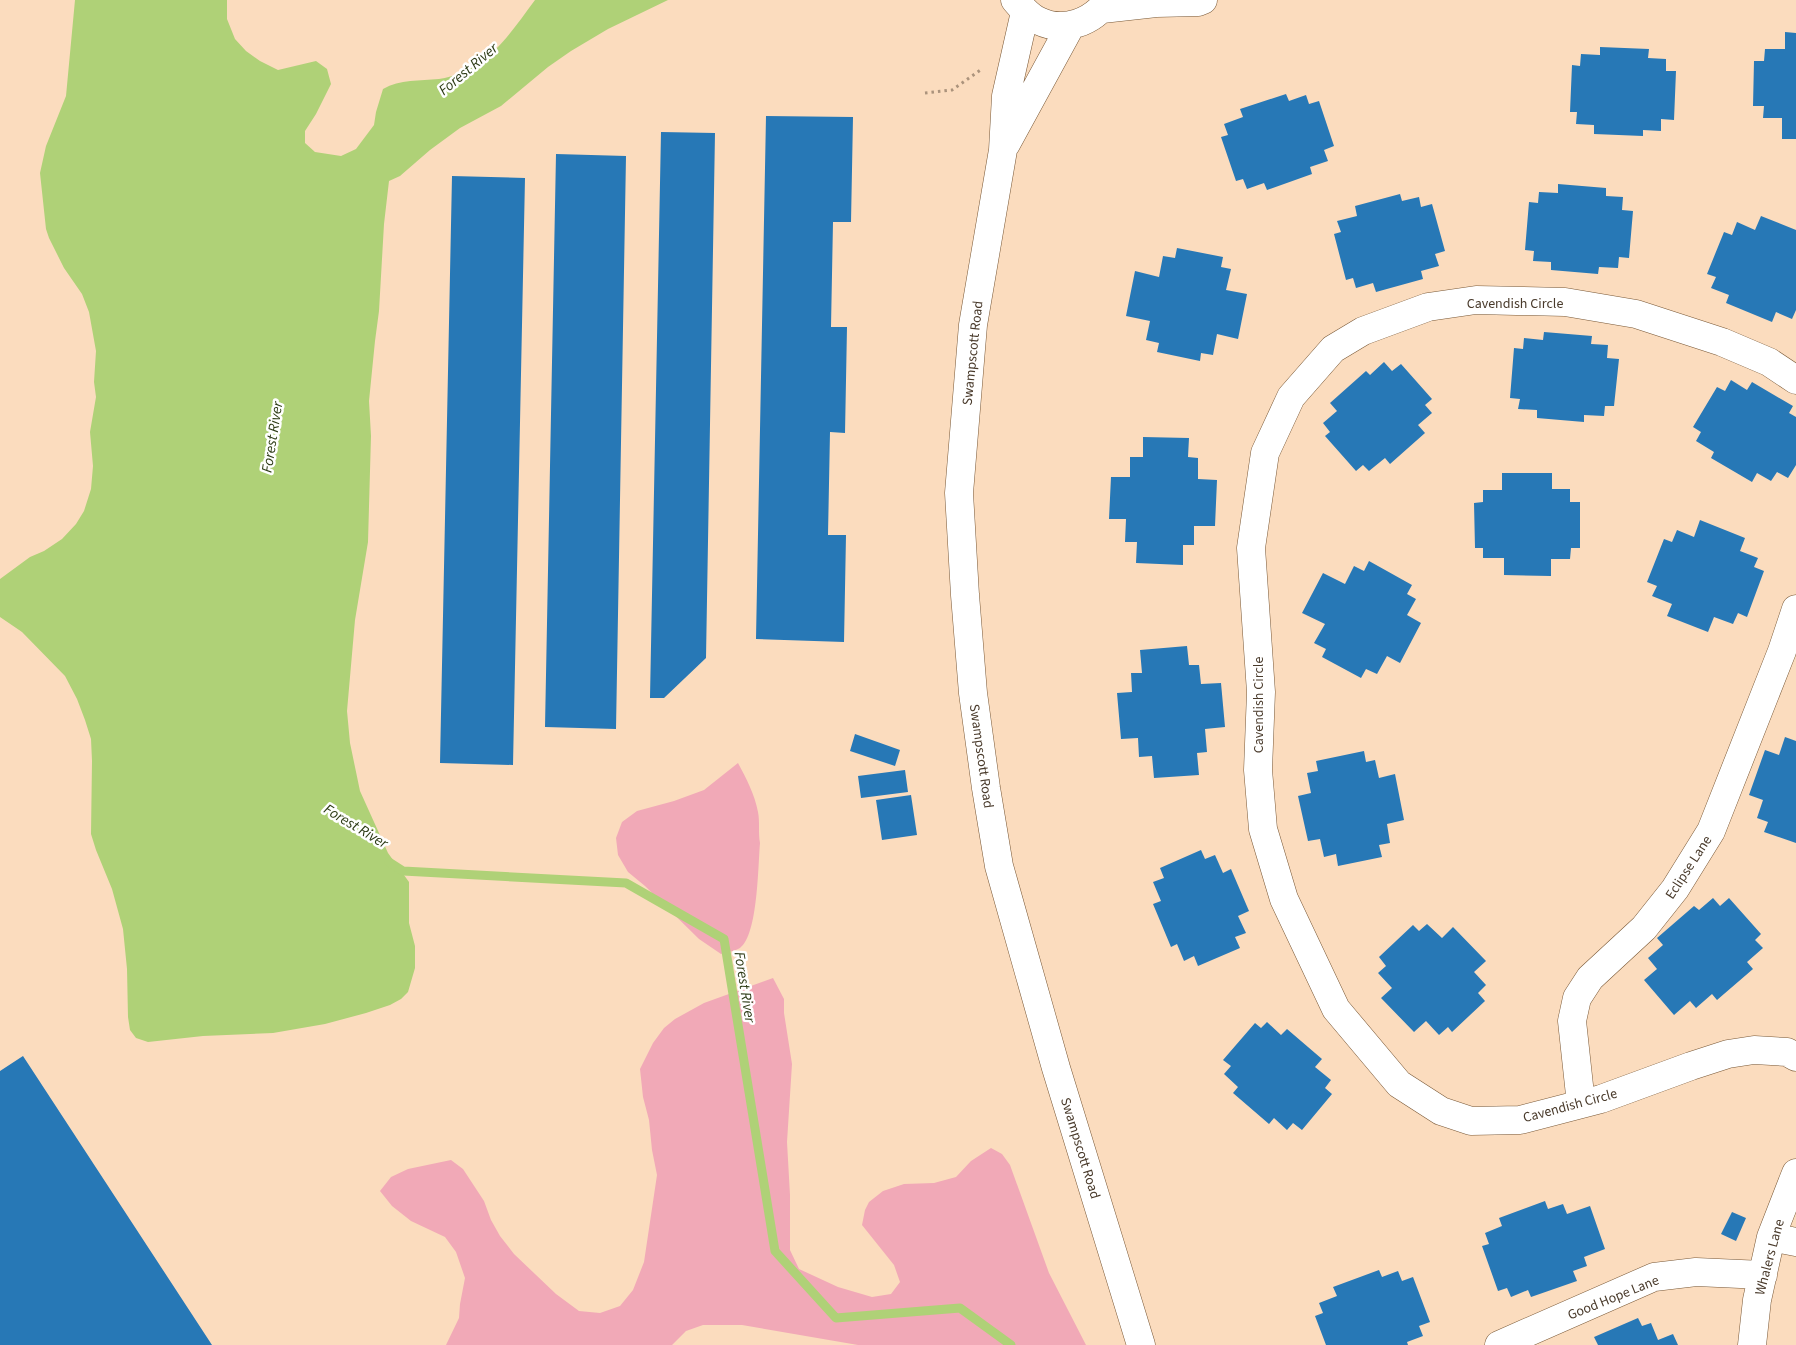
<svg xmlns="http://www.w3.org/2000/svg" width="1796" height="1345" viewBox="0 0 1796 1345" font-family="'Source Sans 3',sans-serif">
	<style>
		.green { fill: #f1a9b7 }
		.water { fill: #afd177 }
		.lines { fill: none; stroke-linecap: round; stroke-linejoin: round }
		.stream { stroke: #afd177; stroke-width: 9 }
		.building { fill: #2778b6 }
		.minor-casing { stroke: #795836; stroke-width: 29 }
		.path { stroke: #ab937c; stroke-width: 3; stroke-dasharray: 2.5 4; stroke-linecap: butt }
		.minor { stroke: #fff; stroke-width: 28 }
		.labels { text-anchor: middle; stroke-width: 5; stroke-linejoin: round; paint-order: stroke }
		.street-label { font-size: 14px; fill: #493a2b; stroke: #fff }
		.water-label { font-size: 15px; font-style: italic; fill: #2d3b16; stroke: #fff }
	</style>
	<rect width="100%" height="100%" fill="#fbdcbe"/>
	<path class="green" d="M 738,763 C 746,778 755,795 758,812 C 760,822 758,833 760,843 C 758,866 758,935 740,948 C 735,951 727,952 721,954 L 699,939 L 645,886 L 628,872 L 618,855 L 616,838 L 622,822 L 637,811 L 674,801 L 704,790 Z
		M 773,978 L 784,999 L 784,1013 L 792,1064 L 787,1142 L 790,1195 L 790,1250 L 799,1269 L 838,1287 L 872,1297 L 891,1294 L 900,1282 L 894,1265 L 862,1225 L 865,1210 L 869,1202 L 883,1191 L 904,1184 L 934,1183 L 956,1177 L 971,1161 L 991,1148 L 1002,1154 L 1010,1165 L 1049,1273 L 1086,1345 L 858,1345 L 742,1325 L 703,1325 L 686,1331 L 672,1345 L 446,1345 L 459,1318 L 460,1304 L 465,1278 L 456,1252 L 445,1237 L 411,1221 L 392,1206 L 380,1191 L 391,1177 L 408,1169 L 451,1160 L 463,1169 L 484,1201 L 491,1220 L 500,1236 L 514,1254 L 556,1294 L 579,1311 L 600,1313 L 620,1306 L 633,1290 L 644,1262 L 657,1175 L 652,1150 L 649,1120 L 643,1097 L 640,1069 L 653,1043 L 664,1028 L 675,1019 L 704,1003 Z"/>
	<path class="water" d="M 75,0 L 227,0 L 227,19 L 235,39 L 246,51 L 260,61 L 278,70 L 316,61 L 327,69 L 331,84 L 316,114 L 305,131 L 305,143 L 315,152 L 341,156 L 356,149 L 374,125 L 376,112 L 383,89 C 400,79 420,81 439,79 C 486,72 509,35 535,0 L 668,0 L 608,29 L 571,51 L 548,67 L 501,106 L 460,128 L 430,150 L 400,176 L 389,181 L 384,224 L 379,311 L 375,341 L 369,401 L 371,436 L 368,542 L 355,620 L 347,711 L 350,743 L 360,791 L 388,853 L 409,882 L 409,923 L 415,946 L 415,968 L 408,992 L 401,999 L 390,1005 L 366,1013 L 325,1024 L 273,1033 L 203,1036 L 148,1042 L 136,1038 L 130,1030 L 128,1017 L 127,969 L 123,929 L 112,889 L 96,850 L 91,834 L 92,761 L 91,739 L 85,720 L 77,699 L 65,676 L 22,632 L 0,617 L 0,579 L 30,557 L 44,551 L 62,539 L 76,524 L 84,511 L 91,489 L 93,466 L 90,432 L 96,397 L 94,382 L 96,351 L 89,312 L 82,294 L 64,268 L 49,238 L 46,229 L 40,173 L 46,146 L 66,96 Z"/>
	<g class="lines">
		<path class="stream" d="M 389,862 L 403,871 L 626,883 L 724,939 L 775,1251 L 836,1318 L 960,1308 L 1011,1345"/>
	</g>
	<path class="building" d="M 1785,32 L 1796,33 L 1796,139 L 1782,139 L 1782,118 L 1763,118 L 1764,106 L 1753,106 L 1754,61 L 1764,61 L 1765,49 L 1785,49 Z
		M 1600,47 L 1649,49 L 1648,58 L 1666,59 L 1666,71 L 1676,71 L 1674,120 L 1661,119 L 1661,131 L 1643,130 L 1643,136 L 1594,134 L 1594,125 L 1576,124 L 1577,112 L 1570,112 L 1572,65 L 1580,66 L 1581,54 L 1600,55 Z
		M 1286,94 L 1289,101 L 1306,95 L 1309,104 L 1319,101 L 1334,146 L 1324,150 L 1328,161 L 1310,167 L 1312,174 L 1267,190 L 1264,183 L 1247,189 L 1243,179 L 1236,181 L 1221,137 L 1228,135 L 1224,124 L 1243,117 L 1240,109 Z
		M 766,116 L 853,117 L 851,222 L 833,222 L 831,327 L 847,327 L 845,433 L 830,432 L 828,535 L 846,535 L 844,642 L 756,639 Z
		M 661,132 L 715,133 L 706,658 L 664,698 L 650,698 Z
		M 556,154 L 626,156 L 616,729 L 545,727 Z
		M 452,176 L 525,178 L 513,765 L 440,763 Z
		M 1558,184 L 1606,188 L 1606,196 L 1623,197 L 1622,210 L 1633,211 L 1629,258 L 1619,257 L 1618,268 L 1599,267 L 1598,274 L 1551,270 L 1551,262 L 1533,261 L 1534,251 L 1525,250 L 1529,202 L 1538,203 L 1539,192 L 1558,193 Z
		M 1400,194 L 1402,201 L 1419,197 L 1421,207 L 1432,204 L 1445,251 L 1435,254 L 1439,266 L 1421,271 L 1423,279 L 1376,292 L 1373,283 L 1356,288 L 1353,278 L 1346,280 L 1334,234 L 1341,232 L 1337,221 L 1357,216 L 1355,206 Z
		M 1761,216 L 1796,230 L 1796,310 L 1792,319 L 1776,312 L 1772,322 L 1726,303 L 1729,295 L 1711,288 L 1716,277 L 1707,274 L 1724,232 L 1732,235 L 1737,222 L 1755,230 Z
		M 1177,248 L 1223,257 L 1221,267 L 1231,269 L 1226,290 L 1247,294 L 1238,339 L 1217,334 L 1213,355 L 1201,353 L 1200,361 L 1157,352 L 1159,343 L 1146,340 L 1150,321 L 1126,316 L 1135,271 L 1159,277 L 1163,256 L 1175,258 Z
		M 1544,332 L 1592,336 L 1591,344 L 1608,345 L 1607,358 L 1619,359 L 1614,406 L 1605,406 L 1604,416 L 1584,415 L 1584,422 L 1537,418 L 1537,410 L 1518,409 L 1520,399 L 1510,398 L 1514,348 L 1523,349 L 1524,338 L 1543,340 Z
		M 1384,362 L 1392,371 L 1401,364 L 1432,399 L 1425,405 L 1432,413 L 1418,425 L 1425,433 L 1390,464 L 1385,458 L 1369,471 L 1363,465 L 1356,471 L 1325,436 L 1330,432 L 1323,423 L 1337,411 L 1330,403 L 1366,371 L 1370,375 Z
		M 1731,380 L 1747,390 L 1752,382 L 1793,406 L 1789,413 L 1796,417 L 1796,465 L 1788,478 L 1777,472 L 1771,481 L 1757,473 L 1752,482 L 1711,458 L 1714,452 L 1696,441 L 1701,432 L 1693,427 L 1717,387 L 1725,391 Z
		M 1143,437 L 1189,438 L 1188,457 L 1198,458 L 1198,479 L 1217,480 L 1215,526 L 1194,526 L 1194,545 L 1183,545 L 1183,565 L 1136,563 L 1137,542 L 1125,542 L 1126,519 L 1109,519 L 1111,477 L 1130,477 L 1130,457 L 1143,457 Z
		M 1502,473 L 1552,473 L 1552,489 L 1570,489 L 1570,502 L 1580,502 L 1580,548 L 1571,548 L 1570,559 L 1551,559 L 1551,576 L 1504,575 L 1504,558 L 1483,558 L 1483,548 L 1475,548 L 1474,503 L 1483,502 L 1483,490 L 1502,490 Z
		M 1700,520 L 1745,538 L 1740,551 L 1758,558 L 1754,567 L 1764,571 L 1747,617 L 1738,613 L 1733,624 L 1714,617 L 1708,632 L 1667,616 L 1672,604 L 1652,596 L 1657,586 L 1647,582 L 1664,539 L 1672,542 L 1677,530 L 1694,537 Z
		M 1369,561 L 1412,585 L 1407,594 L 1416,599 L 1407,615 L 1421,623 L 1400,663 L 1387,656 L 1377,674 L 1366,669 L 1361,678 L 1322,657 L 1326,649 L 1314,643 L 1325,624 L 1302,613 L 1323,573 L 1345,584 L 1354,566 L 1364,571 Z
		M 1187,646 L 1189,665 L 1199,665 L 1201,684 L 1221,683 L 1225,727 L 1205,729 L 1207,752 L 1197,753 L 1199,775 L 1154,778 L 1152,756 L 1139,757 L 1138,738 L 1121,739 L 1117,693 L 1132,692 L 1131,673 L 1142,673 L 1140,650 Z
		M 855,734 L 900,750 L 895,766 L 850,751 Z
		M 1785,737 L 1796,741 L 1796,843 L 1764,832 L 1768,822 L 1757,818 L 1763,800 L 1749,795 L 1765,750 L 1779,755 Z
		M 1364,751 L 1366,762 L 1375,760 L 1379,778 L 1395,774 L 1404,820 L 1387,824 L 1390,843 L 1379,845 L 1382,857 L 1338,866 L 1336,854 L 1324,857 L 1320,839 L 1308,841 L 1298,796 L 1311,793 L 1307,773 L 1318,771 L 1316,761 Z
		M 905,770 L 908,792 L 861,798 L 858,776 Z
		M 911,795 L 917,835 L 882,840 L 876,800 Z
		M 1201,850 L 1205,859 L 1215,855 L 1223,873 L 1231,869 L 1249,911 L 1238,916 L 1246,933 L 1235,937 L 1240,948 L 1198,966 L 1194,956 L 1184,961 L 1177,944 L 1171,947 L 1153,904 L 1161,901 L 1153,882 L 1164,878 L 1160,868 Z
		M 1713,898 L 1720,906 L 1729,898 L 1761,934 L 1755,940 L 1763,948 L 1747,962 L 1753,969 L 1717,1000 L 1712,994 L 1696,1008 L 1690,1001 L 1674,1015 L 1644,980 L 1657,969 L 1648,958 L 1663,945 L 1657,938 L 1694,906 L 1699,910 Z
		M 1427,924 L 1442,938 L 1453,927 L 1486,961 L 1474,972 L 1486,985 L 1478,993 L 1485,1001 L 1452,1032 L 1448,1027 L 1439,1035 L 1426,1021 L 1414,1032 L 1381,998 L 1392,988 L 1378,973 L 1386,966 L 1379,957 L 1413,925 L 1419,931 Z
		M 1267,1022 L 1281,1035 L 1287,1029 L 1322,1059 L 1315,1067 L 1331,1080 L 1325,1088 L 1332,1094 L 1302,1130 L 1293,1123 L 1287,1130 L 1274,1118 L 1269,1124 L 1233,1093 L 1238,1087 L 1224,1074 L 1231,1066 L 1223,1060 L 1255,1023 L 1261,1028 Z
		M 23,1056 L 212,1345 L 0,1345 L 0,1071 Z
		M 1545,1201 L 1548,1209 L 1563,1204 L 1567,1214 L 1590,1206 L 1605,1249 L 1584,1257 L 1587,1266 L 1573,1271 L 1577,1281 L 1531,1297 L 1528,1290 L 1511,1297 L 1507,1288 L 1498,1291 L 1482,1246 L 1489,1244 L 1485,1233 L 1502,1226 L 1499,1218 Z
		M 1732,1212 L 1746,1218 L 1736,1241 L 1721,1234 Z
		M 1379,1270 L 1382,1277 L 1398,1271 L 1402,1281 L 1413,1277 L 1430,1322 L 1419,1326 L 1423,1336 L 1407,1342 L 1408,1345 L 1326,1345 L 1315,1316 L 1323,1313 L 1319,1303 L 1337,1296 L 1333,1287 Z
		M 1638,1318 L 1642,1326 L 1651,1323 L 1658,1340 L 1673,1334 L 1678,1345 L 1598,1345 L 1594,1337 Z"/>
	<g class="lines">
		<defs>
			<path id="minor" d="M 1015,0 C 1022,8 1029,17 1039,21 C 1064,33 1093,22 1108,0
				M 1102,9 L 1156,3 L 1198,2 L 1203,0
				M 1025,12 L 1006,96 L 1003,150 L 973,325 L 959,493 L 965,595 L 973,693 L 986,788 L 999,866 L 1056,1068 L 1141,1345
				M 1006,144 L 1071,25
				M 1796,380 L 1769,362 L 1722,342 L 1636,314 L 1565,302 L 1476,300 L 1428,307 L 1363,331 L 1333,349 L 1291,397 L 1265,453 L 1251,548 L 1261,692 L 1258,770 L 1263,829 L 1284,899 L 1336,1009 L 1399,1084 L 1441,1111 L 1471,1121 L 1520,1120 L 1601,1099 L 1691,1066 L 1728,1054 L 1754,1050 L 1787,1052 L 1796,1057
				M 1581,1104 L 1572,1021 L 1577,998 L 1590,978 L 1644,928 L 1675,889 L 1711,831 L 1782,651 L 1796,609
				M 1771,1237 L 1796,1242
				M 1499,1345 L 1654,1277 L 1696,1272 L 1763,1275
				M 1752,1345 L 1757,1300 L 1771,1237 L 1796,1173"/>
		</defs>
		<use href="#minor" class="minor-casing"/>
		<path class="path" d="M 925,93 L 952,90 L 982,69"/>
		<use href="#minor" class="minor"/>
	</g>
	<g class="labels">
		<g class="street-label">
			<text x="1515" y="308">Cavendish Circle</text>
			<text transform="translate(972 353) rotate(-84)" y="5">Swampscott Road</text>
			<text transform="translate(1258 705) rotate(-90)" y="5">Cavendish Circle</text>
			<text transform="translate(982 756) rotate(82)" y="5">Swampscott Road</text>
			<text transform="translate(1688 867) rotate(-57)" y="5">Eclipse Lane</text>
			<text transform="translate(1570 1105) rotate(-15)" y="5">Cavendish Circle</text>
			<text transform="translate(1081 1148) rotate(73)" y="5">Swampscott Road</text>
			<text transform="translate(1769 1257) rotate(-75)" y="5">Whalers Lane</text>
			<text transform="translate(1613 1297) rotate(-22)" y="5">Good Hope Lane</text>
		</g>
		<g class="water-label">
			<text transform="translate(468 69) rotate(-40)" y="5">Forest River</text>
			<text transform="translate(272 437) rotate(-81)" y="5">Forest River</text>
			<text transform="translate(356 826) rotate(31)" y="5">Forest River</text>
			<text transform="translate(745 987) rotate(81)" y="5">Forest River</text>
		</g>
	</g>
</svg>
